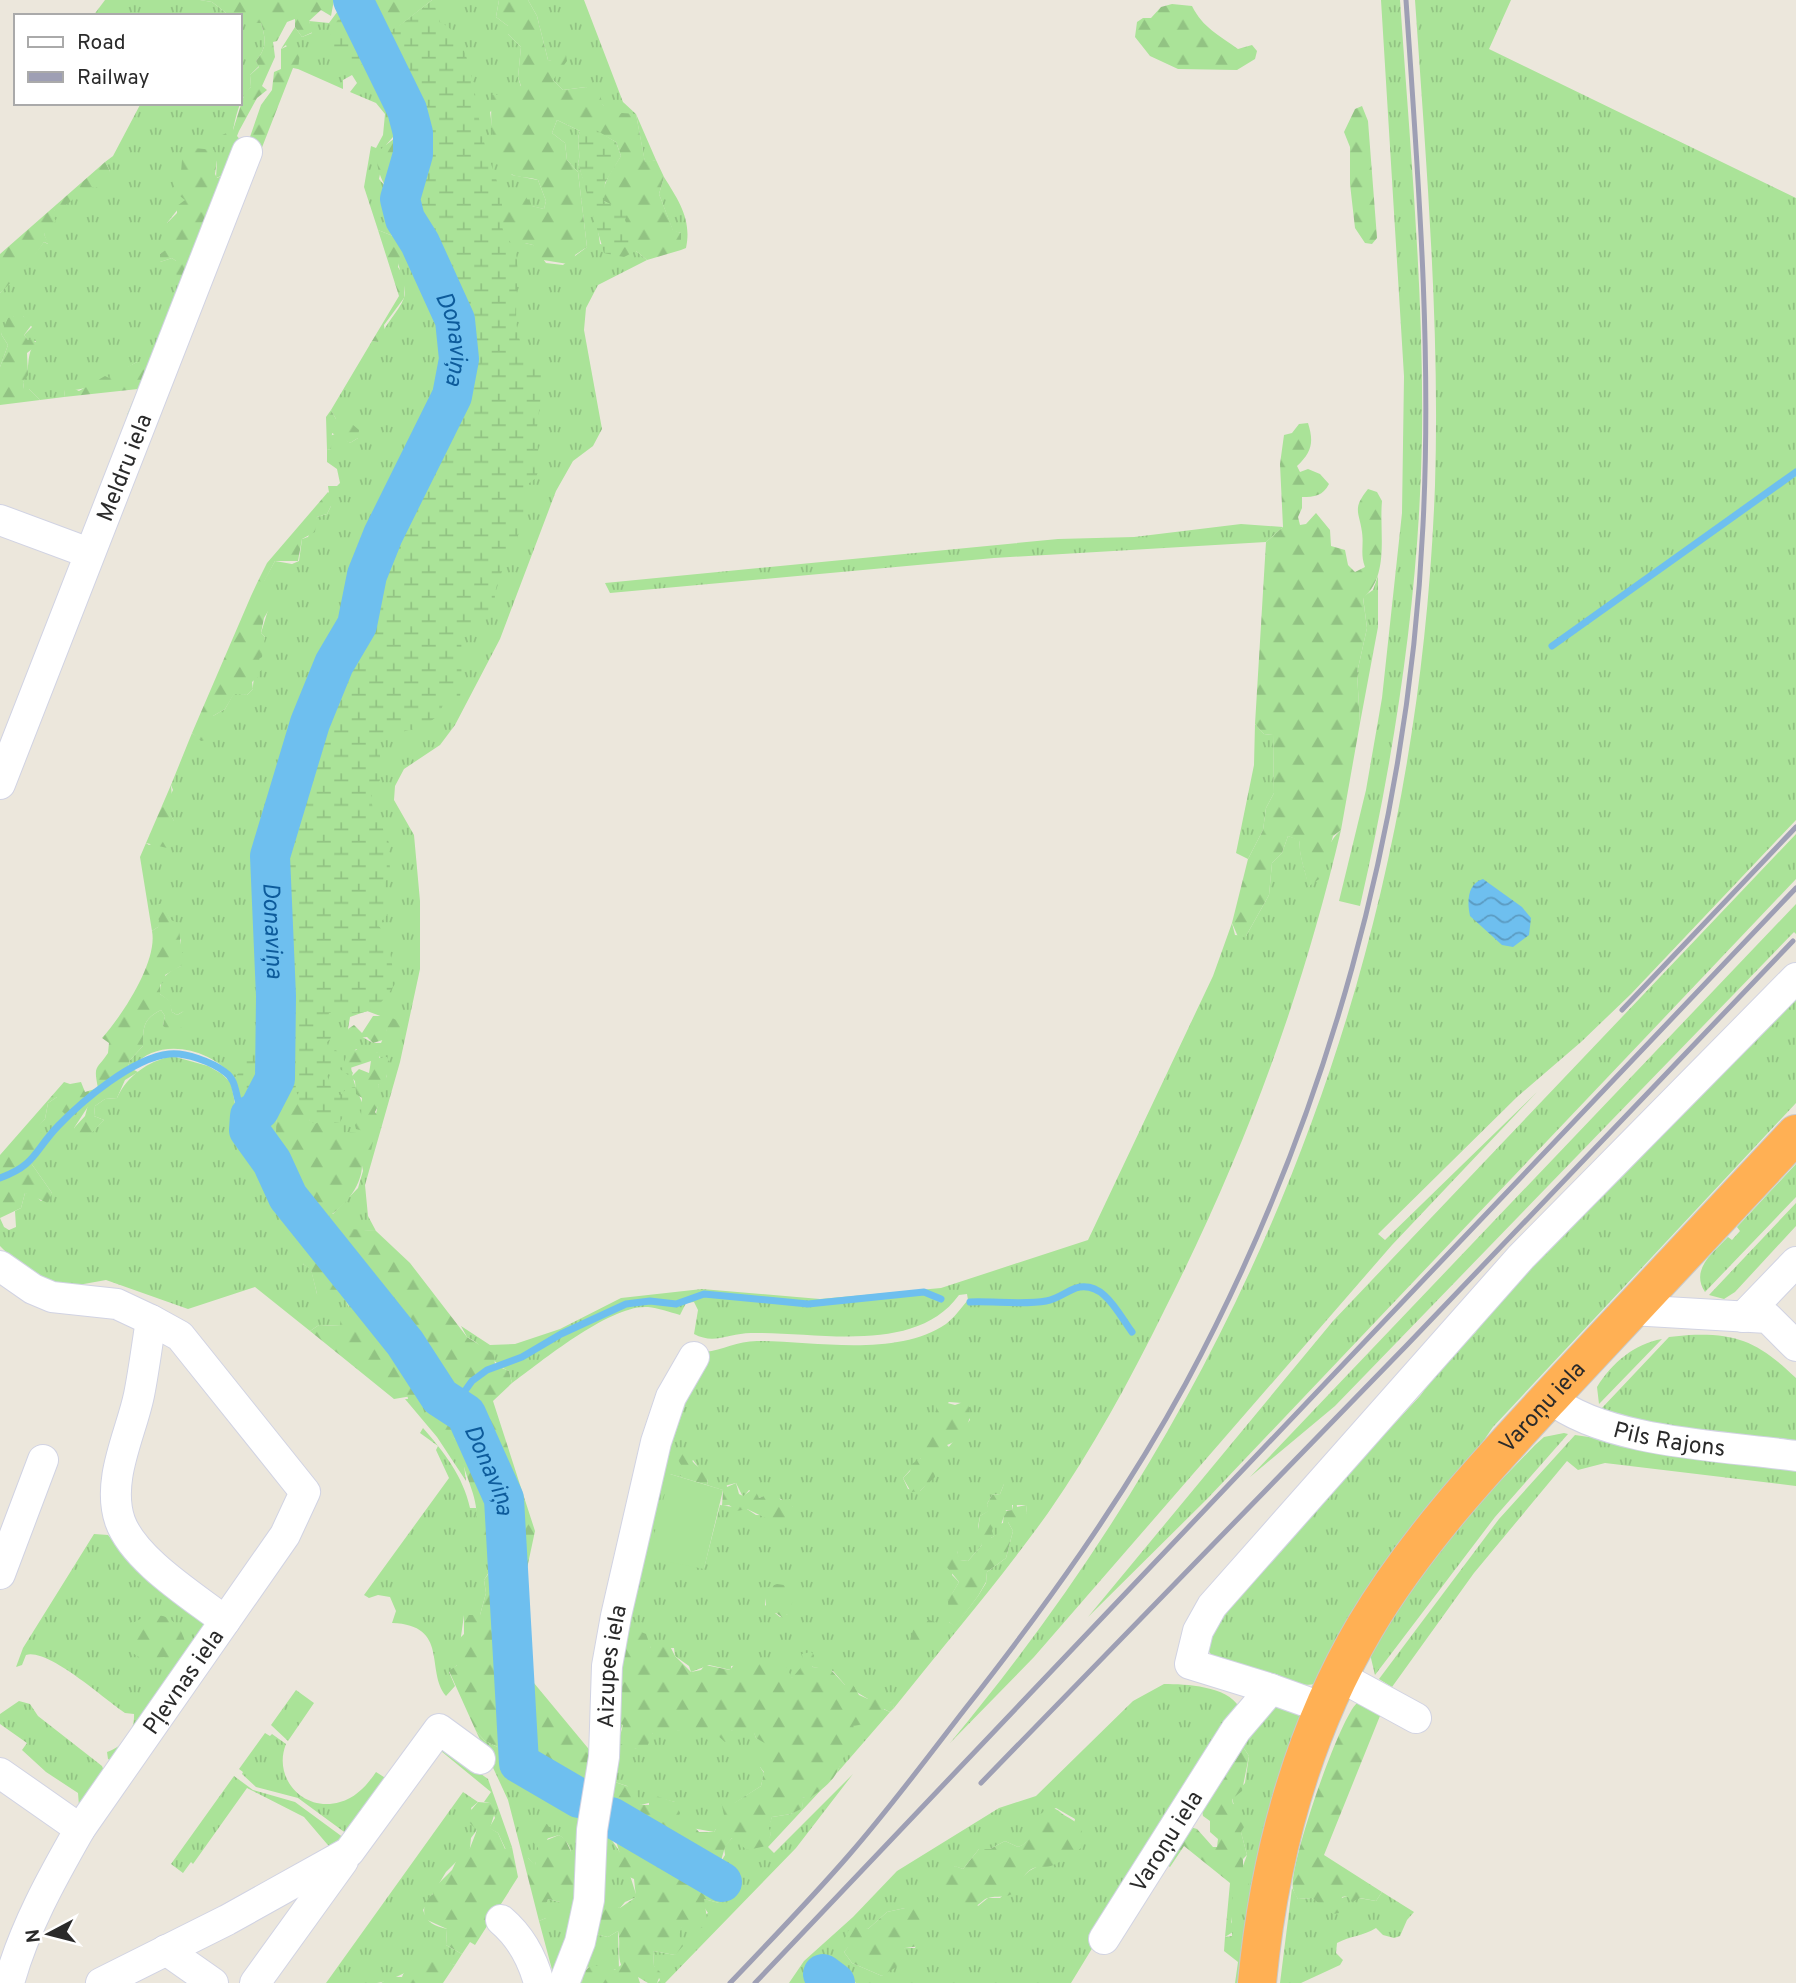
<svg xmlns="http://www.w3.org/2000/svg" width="1796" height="1983" viewBox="0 0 1796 1983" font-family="Overpass,sans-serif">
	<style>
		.grass { fill: url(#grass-tufts); fill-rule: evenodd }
		.forest { fill: url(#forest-firs) }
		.wetland { fill: url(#wetland-marsh) }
		.park { fill: #aae398 }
		.water { fill: url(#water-waves) }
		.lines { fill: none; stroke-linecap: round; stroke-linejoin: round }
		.stream { stroke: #6ebfef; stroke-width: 7 }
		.river { stroke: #6ebfef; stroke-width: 40 }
		.minor-casing { stroke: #d1d3e3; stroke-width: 32 }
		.highway-casing { stroke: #c8c8c8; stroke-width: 40 }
		.minor { stroke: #fff; stroke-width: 30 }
		.highway { stroke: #ffb054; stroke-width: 38 }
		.rail { stroke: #9e9fb4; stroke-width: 5 }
		.labels { text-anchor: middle; stroke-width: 6; stroke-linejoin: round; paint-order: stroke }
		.street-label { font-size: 23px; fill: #2a2a2a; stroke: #fff }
		.water-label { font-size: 24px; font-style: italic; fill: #0d5b9b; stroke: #fff }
	</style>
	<defs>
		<pattern id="grass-tufts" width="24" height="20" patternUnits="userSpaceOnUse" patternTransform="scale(1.75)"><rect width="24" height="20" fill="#aae398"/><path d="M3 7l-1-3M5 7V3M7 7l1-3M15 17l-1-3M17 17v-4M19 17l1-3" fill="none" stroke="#92c383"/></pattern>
		<pattern id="forest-firs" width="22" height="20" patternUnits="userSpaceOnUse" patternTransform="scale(1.75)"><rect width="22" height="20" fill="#aae398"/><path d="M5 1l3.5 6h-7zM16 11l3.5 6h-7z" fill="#92c383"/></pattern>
		<pattern id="wetland-marsh" width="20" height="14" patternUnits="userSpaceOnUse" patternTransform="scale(1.75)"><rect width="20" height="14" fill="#aae398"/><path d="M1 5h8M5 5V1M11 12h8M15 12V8" fill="none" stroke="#92c383"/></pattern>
		<pattern id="water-waves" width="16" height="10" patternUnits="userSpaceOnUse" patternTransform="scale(1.75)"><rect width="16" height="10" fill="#6ebfef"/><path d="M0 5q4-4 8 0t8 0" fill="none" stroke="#5b9bc2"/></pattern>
	</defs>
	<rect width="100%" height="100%" fill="#ece7dc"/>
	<path class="grass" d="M 105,0 L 200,0 L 212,2 L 230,16 L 93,16 Z
		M 346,0 L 368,38 L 381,86 L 378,93 L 398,102 L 407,121 L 386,145 L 379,179 L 398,201 L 399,214 L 407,231 L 399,230 L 393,236 L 378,230 L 364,187 L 371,146 L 376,148 L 383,135 L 385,114 L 376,103 L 350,92 L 357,83 L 352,75 L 343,80 L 343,89 L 298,69 L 286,45 L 281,49 L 295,27 L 302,37 L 312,33 L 309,21 L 329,23 Z
		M 432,0 L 499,0 L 496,17 L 508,26 L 508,34 L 521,47 L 518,77 L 521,87 L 490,112 L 494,140 L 512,175 L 538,180 L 546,201 L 544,209 L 531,206 L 525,243 L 533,245 L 546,263 L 563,265 L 587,247 L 578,172 L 567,160 L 565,143 L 552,133 L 557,120 L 580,131 C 575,143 582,152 578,163 L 597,222 L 600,244 L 636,251 L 647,260 L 598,285 L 586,308 L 584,330 L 602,429 L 593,446 L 573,461 L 556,491 L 500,639 L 455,725 L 440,745 L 404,769 L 395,786 L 394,800 L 414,835 L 420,901 L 420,969 L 400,1062 L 365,1185 L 368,1216 L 376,1231 L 333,1229 L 326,1234 L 293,1197 L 307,1206 L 333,1214 L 358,1188 L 363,1171 L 356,1134 L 343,1133 L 277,1107 L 276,1135 L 268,1138 L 265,1148 L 252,1129 L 256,1114 L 278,1078 L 273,1064 L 234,1078 C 211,1048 158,1036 133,1067 L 128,1067 L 130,1060 L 143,1046 C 143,1027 143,1019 161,1010 L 165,1016 L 163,1026 L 184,1011 L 177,1015 L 172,1012 L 169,1001 L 160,994 C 159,979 168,971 181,966 L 181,940 L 166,911 L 158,927 L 152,931 L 140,857 L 146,843 L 149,845 L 174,833 L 174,821 L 165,807 L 173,790 L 171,785 L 192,733 L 196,736 L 211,729 L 213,716 L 225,709 L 234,693 L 247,695 L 253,689 C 252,681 262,647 265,637 L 261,633 L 268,610 L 265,596 L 251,596 L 258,581 L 264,581 L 275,561 L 292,564 L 299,561 L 302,539 L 308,537 L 317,517 L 327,514 L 331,506 L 328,486 L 337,486 L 340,483 L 337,469 L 327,462 L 327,450 L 331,449 L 330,436 L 337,433 L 350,443 L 358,438 L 336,419 L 331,410 L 372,341 L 378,342 C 385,323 398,313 404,298 C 409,281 389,260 403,244 C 406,241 409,240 410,237 L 421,254 L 450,322 C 433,334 444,348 447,364 C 448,375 446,398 441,408 L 428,409 L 422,417 L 421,427 L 402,452 L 414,467 L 401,486 L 397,486 L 394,494 L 388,497 C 377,523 393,532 361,556 L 361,568 L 371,559 L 467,396 L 419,162 L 377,36 L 400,25 ZM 367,1011 L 391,1020 L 381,1043 L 373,1043 L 348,1029 L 350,1017 ZM 356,1049 L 378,1053 L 387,1077 L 378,1085 C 380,1100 376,1112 374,1125 C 364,1107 341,1066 356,1049 Z
		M 528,0 L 584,0 L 623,102 L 636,114 L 656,160 L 645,163 L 636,114 L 611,119 L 603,105 L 586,87 L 563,90 L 553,80 L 555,62 L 548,60 L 537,16 Z
		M 1381,0 L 1400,0 C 1410,146 1424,292 1422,439 C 1419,596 1395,753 1360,906 L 1339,901 L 1366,790 L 1382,698 L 1402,513 L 1404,376 Z
		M 1415,0 L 1511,0 L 1489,49 L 1796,198 L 1796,820 L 1631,994 L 1581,1042 L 1517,1097 L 1378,1234 L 1385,1240 L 1537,1092 L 1392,1245 L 1034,1657 L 950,1743 C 1251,1382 1418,957 1435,485 C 1440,324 1426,161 1415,0 Z
		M 240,23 L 261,23 C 266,40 267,47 256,61 L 259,66 L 250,75 L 251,87 C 233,103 231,149 226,174 L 216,178 L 217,160 L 167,223 L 167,250 L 160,254 L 160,262 L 172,258 L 176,261 L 181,289 L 148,381 L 137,362 C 114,375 92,392 65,390 L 64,397 L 40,400 L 29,389 L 24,389 L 23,382 C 32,369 24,357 36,341 L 28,340 L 24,335 L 32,327 L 23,316 L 14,316 L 1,334 L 8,345 L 0,367 L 0,293 L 34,255 L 44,242 L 48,244 L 44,234 L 55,209 C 67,207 67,200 77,193 C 87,186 99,179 110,171 L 105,162 L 113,156 L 141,103 L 240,103 Z
		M 664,177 C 679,201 692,220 686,248 L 681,250 L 681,233 L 673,231 L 659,194 Z
		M 1241,524 L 1283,527 L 1266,542 L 994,558 L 610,593 L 605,583 L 1058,539 L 1134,537 Z
		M 1378,576 L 1378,627 L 1360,723 L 1357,673 L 1367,628 L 1363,597 L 1373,590 Z
		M 1255,724 L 1264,734 L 1273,735 L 1274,793 L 1266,808 L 1263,830 L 1248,859 L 1236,853 L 1254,765 Z
		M 1341,830 C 1301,1000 1243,1155 1164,1311 C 1130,1380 1092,1450 1048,1513 C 1000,1580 945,1644 894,1708 L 892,1703 L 868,1699 L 845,1685 L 833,1671 L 804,1665 L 796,1677 L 792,1678 L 764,1663 L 731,1666 L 731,1670 L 709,1665 L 691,1672 L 689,1666 L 675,1656 L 674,1648 L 651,1648 L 645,1638 L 626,1629 L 671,1414 L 705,1352 C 723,1350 737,1341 757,1341 C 813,1341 896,1358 946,1324 C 954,1318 961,1308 968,1300 L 967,1294 L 959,1295 C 915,1356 815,1331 751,1333 C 730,1333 714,1345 694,1334 L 698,1310 L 694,1302 L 686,1303 L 680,1315 C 670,1312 658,1308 648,1307 C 611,1304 542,1361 512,1383 L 509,1371 C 491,1363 484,1344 467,1337 L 461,1326 L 490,1345 L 515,1344 L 560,1329 L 621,1298 L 702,1289 L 820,1299 L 941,1288 L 1088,1240 L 1213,976 L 1232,923 L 1235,935 L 1246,936 L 1269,895 L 1272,863 L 1282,853 L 1288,836 L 1300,840 C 1298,853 1306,873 1309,887 C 1317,872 1329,839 1341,830 ZM 949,1402 L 962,1403 L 970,1420 L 948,1448 L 932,1461 L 925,1486 L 920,1491 L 908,1489 L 903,1478 L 921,1458 L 937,1413 ZM 693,1460 L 708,1480 L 707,1485 L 716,1488 L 736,1483 L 743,1497 L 749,1490 L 759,1498 C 771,1493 784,1499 793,1507 L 792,1516 L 756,1515 L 747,1509 L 720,1505 L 704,1568 L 670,1474 L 680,1477 ZM 1004,1484 L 1001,1510 L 990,1528 L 991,1538 L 998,1534 L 1006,1510 L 1012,1510 L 1012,1505 L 1026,1505 L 1027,1513 L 1008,1522 L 1013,1531 L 1006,1558 L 987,1572 L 986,1583 L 978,1596 L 955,1626 L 949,1622 L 952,1594 L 959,1582 L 952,1575 L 957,1551 L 959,1560 L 968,1561 L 982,1545 L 978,1527 L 980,1516 L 989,1511 L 987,1504 L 992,1495 L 1000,1494 ZM 780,1586 L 794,1617 L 786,1614 L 780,1617 L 765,1605 L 767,1591 Z
		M 1796,834 L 1796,879 L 1207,1499 L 1088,1617 L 1333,1321 Z
		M 1796,904 L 1796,934 L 1794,932 L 1335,1406 L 1250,1477 Z
		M 1796,987 L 1796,1103 L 1493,1427 L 1317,1683 C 1298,1691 1227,1671 1212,1655 C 1207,1651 1208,1646 1208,1640 L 1223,1608 L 1420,1396 L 1456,1347 L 1475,1333 L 1500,1297 Z
		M 172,1056 L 208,1066 L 222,1074 L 231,1083 L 235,1104 L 242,1116 L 247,1134 L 272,1170 L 290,1207 L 321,1244 L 303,1264 L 311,1269 L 317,1294 L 345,1298 L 349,1308 L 341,1326 L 319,1325 L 310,1331 L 255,1287 L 188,1309 L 106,1280 L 67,1287 L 26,1272 L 0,1246 L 0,1218 L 4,1227 L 9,1230 L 16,1227 L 15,1211 L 21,1208 L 25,1193 L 33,1194 L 41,1201 L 52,1193 L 31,1163 L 38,1152 L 37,1127 L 45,1119 L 48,1103 L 57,1097 L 76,1105 L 89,1105 L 74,1128 L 84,1140 L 104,1120 L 94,1116 L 95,1106 L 105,1099 L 117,1098 C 128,1075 147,1062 172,1056 Z
		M 1796,1164 L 1796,1197 L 1705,1292 C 1690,1269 1713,1253 1728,1237 L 1732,1240 L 1740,1231 L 1737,1227 Z
		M 1796,1203 L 1796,1226 L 1735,1292 L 1724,1299 L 1709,1295 Z
		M 1689,1335 C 1739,1333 1759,1343 1796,1378 L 1796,1443 L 1613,1418 L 1601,1409 L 1669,1337 Z
		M 1662,1339 L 1599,1404 L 1597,1387 C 1612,1363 1634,1344 1662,1339 Z
		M 420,1357 C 456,1380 415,1419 461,1442 L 466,1481 L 437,1437 L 405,1399 L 408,1399 L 403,1368 L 407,1358 Z
		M 423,1428 C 444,1452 463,1476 470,1508 L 476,1508 C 484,1535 504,1552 484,1580 L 486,1593 L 480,1615 L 464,1615 L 457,1665 L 449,1672 L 455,1686 L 446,1696 C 425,1671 450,1625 392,1623 L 396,1611 L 390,1597 L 378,1595 L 369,1598 L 364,1595 L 449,1478 L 436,1450 L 438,1446 L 420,1433 Z
		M 1564,1433 L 1568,1434 L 1495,1517 L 1375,1675 L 1370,1654 L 1438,1546 L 1535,1445 L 1544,1437 Z
		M 1575,1435 L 1796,1467 L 1796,1486 L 1605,1463 L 1578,1470 L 1567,1461 L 1474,1573 L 1392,1687 L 1379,1679 L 1499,1519 Z
		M 94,1534 L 108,1535 L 140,1574 L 210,1622 L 112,1761 L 108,1759 L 107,1752 C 123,1747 135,1731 134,1714 L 125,1713 C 104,1699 48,1648 26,1655 L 22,1665 L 16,1667 L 23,1648 Z
		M 1164,1684 C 1186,1684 1227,1686 1239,1707 L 1071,1983 L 856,1983 L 843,1971 L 826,1968 L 816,1978 L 817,1983 L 789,1983 L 804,1961 L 853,1917 L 897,1871 L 999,1808 L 1036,1796 L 1133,1701 ZM 1056,1808 L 1075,1819 L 1067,1856 L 1050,1866 L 1038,1866 L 1029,1871 L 1000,1898 L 988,1898 L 978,1906 L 954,1866 L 963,1869 L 979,1849 L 990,1849 L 1005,1841 L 1018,1847 C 1032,1842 1033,1832 1036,1819 ZM 905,1908 L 922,1928 L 915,1948 L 905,1948 L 882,1976 L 852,1963 L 844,1952 L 865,1928 L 868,1929 L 887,1912 Z
		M 296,1690 L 314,1703 L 288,1741 L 271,1725 Z
		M 19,1701 L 30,1704 L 38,1716 L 102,1766 L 104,1771 L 79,1806 L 78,1793 L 46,1772 L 22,1750 L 27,1743 L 0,1724 L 0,1714 Z
		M 1278,1703 L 1303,1716 L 1239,1983 L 1235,1983 L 1238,1962 L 1224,1951 L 1225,1937 L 1232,1936 L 1231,1898 L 1247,1855 L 1232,1798 L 1245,1783 L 1249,1756 L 1241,1744 Z
		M 883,1709 L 890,1712 L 837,1773 L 853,1726 Z
		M 611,1716 L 623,1724 L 618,1737 L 636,1749 L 653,1733 L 679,1730 L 717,1735 L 730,1730 L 754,1732 L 756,1738 L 769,1744 L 760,1767 L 764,1773 L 761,1786 L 724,1810 L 725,1815 L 714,1832 L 675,1825 L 675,1802 L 663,1799 L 641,1805 L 627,1786 L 615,1782 Z
		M 476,1731 L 485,1741 L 506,1751 L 514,1767 L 544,1794 L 544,1768 L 553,1767 L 565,1778 L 585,1789 L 586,1880 L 554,1977 L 539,1921 L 546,1918 L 544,1907 L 548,1899 L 560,1902 C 567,1880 583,1851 559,1835 L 536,1842 L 539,1849 L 535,1866 L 528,1858 L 523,1858 L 508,1800 Z
		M 265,1733 L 270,1736 L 272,1734 L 286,1744 C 272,1779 305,1813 340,1802 C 356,1798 368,1784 376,1772 L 387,1779 L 347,1834 L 298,1798 L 256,1787 L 242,1774 L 243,1772 L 239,1769 Z
		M 445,1748 L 488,1779 L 512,1847 L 506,1850 L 498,1833 L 489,1828 L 495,1818 L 490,1803 L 484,1802 L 491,1792 L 441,1751 L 431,1750 Z
		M 853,1774 L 796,1848 L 665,1983 L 657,1983 L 660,1980 L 654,1966 L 653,1951 L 675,1955 L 680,1928 L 708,1913 L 702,1904 L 704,1899 L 719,1903 L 719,1865 L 725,1855 L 724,1847 L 732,1838 L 766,1843 L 771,1834 L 768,1828 L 772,1817 L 791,1814 L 803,1807 L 801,1797 L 808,1798 L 822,1789 L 768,1847 L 774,1853 Z
		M 234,1776 L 253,1790 L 295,1802 L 344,1838 L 333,1851 L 304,1817 L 247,1788 L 193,1864 L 191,1862 L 183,1873 L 171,1864 Z
		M 463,1792 L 478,1802 L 471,1808 L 477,1830 L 471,1838 L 470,1848 L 446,1872 L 423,1910 C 427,1923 434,1926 447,1929 L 446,1945 L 462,1954 L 455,1965 C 422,1954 406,1978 377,1983 C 361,1983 342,1983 326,1983 Z
		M 597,1825 C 623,1848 627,1866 637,1897 L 625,1902 L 620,1908 L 597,1902 Z
		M 1292,1888 L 1298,1899 L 1312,1898 L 1323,1905 L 1347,1896 L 1376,1901 L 1382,1892 L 1414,1912 L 1407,1920 L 1400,1936 L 1394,1938 L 1383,1935 L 1376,1928 C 1363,1936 1350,1936 1337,1943 L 1336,1953 L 1343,1960 L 1340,1965 L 1301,1983 L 1280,1983 Z
		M 618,1931 L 619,1970 L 588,1967 L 583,1973 L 582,1983 L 571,1983 L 595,1934 L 608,1937 Z"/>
	<path class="forest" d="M 200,0 L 334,0 L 331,16 L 321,10 L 309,21 L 313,32 L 302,37 L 295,27 L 295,19 L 287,22 L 277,41 L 273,42 L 275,57 L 262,86 L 267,90 L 257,98 L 239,131 L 237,136 L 242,142 L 229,157 L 220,136 L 233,130 L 245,92 L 251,87 L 250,75 L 259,67 L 256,61 C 267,47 266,40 261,23 L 240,23 L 240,16 L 230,16 L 212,2 Z
		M 357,0 L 432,0 L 398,27 L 373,37 Z
		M 499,0 L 528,0 L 537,16 L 548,60 L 554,61 L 560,54 L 566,55 L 567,61 L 553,80 L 563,90 L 586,87 L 599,92 L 603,105 L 611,111 L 611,118 L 622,113 L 636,114 L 645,162 L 656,160 L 664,177 L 659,194 L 673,230 L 681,233 L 681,250 L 647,260 L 636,251 L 624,257 L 613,255 L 627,241 C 627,222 621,210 604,201 C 600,185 613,169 621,156 L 616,142 L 596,131 L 580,131 L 557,120 L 552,133 L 565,143 L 567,160 L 578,172 L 587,247 L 575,255 L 574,265 L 537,259 L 533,245 L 525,243 L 520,248 C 502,236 501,225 502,204 L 513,196 L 524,194 L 532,206 L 544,209 L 546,201 L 538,180 C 530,177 517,178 511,174 C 490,160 490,116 492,95 L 509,94 L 512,89 L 521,86 L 518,77 L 521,47 L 508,34 L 508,26 L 496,17 Z
		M 1172,4 L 1192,6 C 1203,28 1219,35 1238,49 L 1252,45 L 1257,51 L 1255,59 L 1237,70 L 1178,69 L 1150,56 L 1135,37 L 1137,22 L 1143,18 L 1151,18 L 1161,7 Z
		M 292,44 L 300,53 L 298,69 L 293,68 L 261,150 L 253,148 L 250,137 L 261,105 L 272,90 L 274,72 L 281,69 L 281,49 Z
		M 1362,106 L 1368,121 L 1377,238 L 1372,244 L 1365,243 L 1355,228 L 1350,184 L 1350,147 L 1344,132 L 1355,109 Z
		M 418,118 L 398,201 C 386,193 372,165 379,152 C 383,145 391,143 396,136 L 395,128 Z
		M 194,148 L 214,150 L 217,160 L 215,174 L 217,178 L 226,174 L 181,289 L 178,285 L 179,278 L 173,270 L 176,261 L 172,258 L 160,262 L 160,254 L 167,249 L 167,223 L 177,213 L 177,206 L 185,200 L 176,193 L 174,178 L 181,172 L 182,160 Z
		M 105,162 L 110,171 L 104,188 C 79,182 76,205 55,210 L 53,216 L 56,221 L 44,234 L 49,244 L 44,242 C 32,261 15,279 0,293 L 0,254 Z
		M 378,230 L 393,236 L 399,230 L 407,231 L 410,237 L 404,243 L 398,267 L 405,278 L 404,298 L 384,325 L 385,333 L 378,342 L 372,341 L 399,296 Z
		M 14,316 L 23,316 L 33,323 L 24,335 L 28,340 L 33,339 L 37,345 L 27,353 L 28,375 L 23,382 L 24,389 L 29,389 L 40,400 L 0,405 L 0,367 L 8,345 L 1,334 L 8,318 Z
		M 452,321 L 458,322 L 450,395 L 445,388 L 447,366 L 438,350 L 444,327 Z
		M 137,362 L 148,362 C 149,383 144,402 127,415 L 138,389 L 64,397 L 65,390 L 70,387 L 79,391 L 105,376 L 109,378 L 114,366 L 119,365 L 125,368 Z
		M 439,407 L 452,414 L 453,421 L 460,424 L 461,445 L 447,458 L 454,460 L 456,456 L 462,456 L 471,469 L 468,482 L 473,491 L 460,511 L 442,517 L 436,510 L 436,502 L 428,505 L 418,499 L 404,514 L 419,522 L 420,529 L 416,535 C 400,541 388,532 381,517 L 386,510 L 388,496 L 394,494 L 397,486 L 413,489 L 427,483 L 425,477 L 402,452 L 415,429 L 421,427 L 423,413 Z
		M 331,410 L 336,419 L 344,417 L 359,430 L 358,438 L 350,443 L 332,433 L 331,449 L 327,450 L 326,417 Z
		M 1308,423 C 1314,442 1312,452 1297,466 L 1300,472 L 1308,469 L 1320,474 L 1329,484 C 1323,496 1314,497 1302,497 L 1302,508 L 1298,517 L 1300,525 L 1306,524 L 1316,513 L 1330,530 L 1331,546 L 1345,550 L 1348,565 L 1355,572 L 1365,567 C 1360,554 1364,545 1362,532 C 1359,511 1352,509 1368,489 L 1377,492 L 1382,501 C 1379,532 1390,576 1363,598 L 1367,628 L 1357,673 L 1360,723 L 1341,830 L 1333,836 L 1322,877 L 1308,887 C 1306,871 1298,855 1300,841 L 1288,836 L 1282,853 L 1272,863 L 1269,895 L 1246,936 L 1239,939 L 1232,923 L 1248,859 L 1263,830 L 1266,808 L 1274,793 L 1273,735 L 1264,734 L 1255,724 L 1266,542 L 1283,527 L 1280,464 L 1284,435 L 1292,433 L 1299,424 Z
		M 328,492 L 332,495 L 331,506 L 327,514 L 317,517 L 315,532 L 302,539 L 298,561 L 275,561 L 264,582 L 258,581 L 267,563 Z
		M 269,594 L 274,601 L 264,618 L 261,633 L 265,637 L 262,657 L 259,659 L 264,668 L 258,673 L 259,676 L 252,682 L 253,689 L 247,695 L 234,694 L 225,709 L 213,716 L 215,724 L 211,739 L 201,741 L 192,733 L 251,596 Z
		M 171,785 L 172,798 L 166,807 L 177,826 L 174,839 L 167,848 L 146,843 Z
		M 163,903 L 171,920 L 178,923 L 182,952 L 186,957 L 181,966 L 165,975 L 167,979 L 160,985 L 160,994 L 170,1001 L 172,1012 L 177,1015 L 185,1011 L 186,1024 L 173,1033 L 163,1026 L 165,1016 L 161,1010 C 143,1019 143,1027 143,1046 L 130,1060 L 128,1067 L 138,1072 L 125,1080 L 117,1098 L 105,1099 L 95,1106 L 94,1116 L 104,1120 L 84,1141 L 76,1137 L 74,1128 L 85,1116 L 88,1105 L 76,1105 L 65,1114 L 55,1105 L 57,1097 L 48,1103 L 45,1119 L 38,1127 L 46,1140 L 44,1151 L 38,1152 L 31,1163 L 52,1193 L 48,1203 L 25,1193 L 21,1208 L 0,1218 L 0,1155 L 64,1082 L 70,1084 L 81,1082 L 85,1092 L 98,1088 C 93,1064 97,1070 108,1053 L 109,1043 L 102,1038 C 122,1016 158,961 152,931 L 158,927 L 159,920 L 152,912 L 156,905 Z
		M 373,1016 L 387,1016 L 404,1023 L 401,1030 L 387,1029 L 386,1039 L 373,1043 L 367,1037 L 358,1038 L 348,1029 L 354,1025 L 362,1033 Z
		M 361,1047 L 379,1053 L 379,1058 L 387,1057 L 391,1065 L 386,1068 L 387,1080 L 378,1085 L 382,1098 L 375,1112 L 378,1117 L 375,1121 L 376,1128 L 371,1133 L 356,1129 L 355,1125 L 361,1116 L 362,1098 L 356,1094 L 355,1081 L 351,1077 L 359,1069 L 369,1073 L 371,1061 L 350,1068 L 344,1062 L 347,1055 Z
		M 291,1100 L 308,1106 L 310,1121 L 340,1122 L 344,1133 C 353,1130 365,1135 373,1142 L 371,1151 L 367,1152 L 368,1158 L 362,1163 C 363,1187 342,1209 323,1220 L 315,1209 L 293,1197 L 279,1163 L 265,1148 L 268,1138 L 276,1135 C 277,1120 273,1103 291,1100 Z
		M 339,1228 L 376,1231 L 410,1263 L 467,1337 L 494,1354 L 495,1365 L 509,1371 L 512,1383 L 493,1401 L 535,1531 L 519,1606 L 524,1671 L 597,1759 L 585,1789 L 565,1778 L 553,1767 L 545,1768 L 555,1779 L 544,1794 L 551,1799 L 549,1802 L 526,1797 L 519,1780 L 522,1772 L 514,1767 L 506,1751 L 485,1741 L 476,1731 L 449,1671 L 457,1665 L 457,1641 L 464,1634 L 464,1615 L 480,1615 L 486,1593 L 484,1580 L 492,1569 L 488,1558 L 494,1549 L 492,1542 L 483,1540 L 482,1524 L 476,1520 C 480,1495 458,1468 461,1442 C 437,1430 438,1425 439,1402 C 439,1388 433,1375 428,1362 L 420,1357 L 407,1358 L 403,1368 L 414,1372 L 421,1384 L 418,1395 L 394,1399 L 310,1331 L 319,1325 L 340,1326 L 341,1313 L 349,1307 L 345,1298 L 324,1301 L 317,1294 L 311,1270 L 303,1264 L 308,1247 L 321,1244 L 326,1234 Z
		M 940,1401 L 955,1405 L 966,1401 C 977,1417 962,1440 947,1445 L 952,1450 L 939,1461 L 933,1461 L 935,1477 L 920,1491 L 911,1492 L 903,1478 L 910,1471 L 912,1464 L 921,1458 L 920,1448 L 927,1438 L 920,1427 L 925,1418 L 937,1413 L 936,1405 Z
		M 680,1453 L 686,1453 C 690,1455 691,1459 693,1462 C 700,1471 711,1469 707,1485 L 680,1477 L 684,1470 L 677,1458 Z
		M 726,1481 L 727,1487 L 736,1483 L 739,1494 L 743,1496 L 754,1488 L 759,1498 L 774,1492 L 781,1500 L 790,1499 L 793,1507 L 800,1505 L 802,1509 L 792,1517 L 770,1520 L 747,1509 L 737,1511 L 729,1505 L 722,1506 L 723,1490 L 716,1488 Z
		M 1004,1484 L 1010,1486 C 1012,1503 991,1519 991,1538 L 997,1534 L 999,1524 L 1003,1523 L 1004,1511 L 1012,1510 L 1014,1501 L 1016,1500 L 1017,1507 L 1026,1505 L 1027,1513 L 1020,1525 L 1008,1522 L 1013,1531 L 1006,1558 L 987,1572 L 986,1582 L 978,1596 L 955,1627 L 949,1622 L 948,1600 L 959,1582 L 946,1566 L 948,1554 L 957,1551 L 960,1560 L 968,1561 L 982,1545 L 977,1537 L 980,1516 L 988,1511 L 987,1504 L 992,1495 L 1000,1494 Z
		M 777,1584 L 784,1585 L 795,1595 L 791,1606 L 799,1628 L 790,1627 L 787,1614 L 783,1618 L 776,1613 L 766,1614 L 766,1588 Z
		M 146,1616 C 152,1617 157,1615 163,1616 C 179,1621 188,1640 186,1656 L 176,1666 L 164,1657 L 145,1661 L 128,1650 L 129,1625 Z
		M 929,1620 L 935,1622 L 928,1633 L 934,1634 L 935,1639 L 928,1646 L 911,1653 L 908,1647 L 913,1630 Z
		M 632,1628 L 646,1634 L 651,1648 L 668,1642 L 675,1656 L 691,1672 L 701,1670 L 705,1665 L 730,1670 L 736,1662 L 761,1660 L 764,1663 L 767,1660 L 775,1667 L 780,1664 L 786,1666 L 792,1678 L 803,1665 L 802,1654 L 811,1652 L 814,1655 L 812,1667 L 825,1668 L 830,1659 L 831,1670 L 845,1685 L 853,1685 L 859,1695 L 868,1699 L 876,1693 L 882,1700 L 893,1703 L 894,1708 L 890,1712 L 884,1709 L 881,1718 L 870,1717 L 870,1723 L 853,1726 L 856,1739 C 846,1748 844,1758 838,1770 C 832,1783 820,1791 808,1799 L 802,1797 L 803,1808 L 791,1814 L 772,1817 L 769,1828 L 771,1834 L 766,1846 L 747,1850 L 732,1838 L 725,1847 L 718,1871 L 727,1880 L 725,1900 L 719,1903 L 704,1899 L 708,1925 L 696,1930 L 690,1925 L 681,1928 L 679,1935 L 683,1946 L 675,1955 L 653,1951 L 654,1966 L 661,1973 L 657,1983 L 648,1983 L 638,1977 L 640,1983 L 582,1983 L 583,1973 L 589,1967 L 606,1964 L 615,1970 L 621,1965 C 617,1953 621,1943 618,1931 L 608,1937 L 595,1934 L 597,1902 L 607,1902 L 620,1908 L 636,1897 L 634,1879 L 618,1872 L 616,1862 L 620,1854 L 616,1841 L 609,1841 L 602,1835 L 615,1782 L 635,1789 L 641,1805 L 649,1805 L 649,1799 L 656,1796 L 675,1802 L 680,1813 L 676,1824 L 692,1824 L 699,1832 L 714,1832 L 716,1829 L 712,1821 L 724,1815 L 721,1801 L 734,1803 L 761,1786 L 764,1772 L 760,1767 L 755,1767 L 754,1761 L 768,1745 L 756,1738 L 754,1733 L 743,1736 L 731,1730 L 732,1736 L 725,1742 L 717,1735 L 709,1740 L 699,1735 L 692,1740 L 679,1730 L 664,1737 L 653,1733 L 647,1747 L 636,1749 L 618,1743 L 623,1725 L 611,1716 L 626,1629 Z
		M 1386,1701 L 1324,1855 L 1382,1892 L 1376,1901 L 1360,1898 L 1352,1902 L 1347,1896 L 1342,1897 L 1339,1913 L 1333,1914 L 1312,1898 L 1298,1899 C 1296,1896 1294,1893 1293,1889 C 1288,1867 1339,1719 1357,1703 Z
		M 1241,1744 L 1249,1756 L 1242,1791 L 1232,1799 L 1233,1804 L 1240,1805 L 1246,1824 L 1241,1832 L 1247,1855 L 1243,1859 L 1243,1867 L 1251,1878 L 1246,1890 L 1234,1893 C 1230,1900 1234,1912 1231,1922 L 1236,1930 L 1225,1937 L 1230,1883 L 1184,1846 L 1170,1867 L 1163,1860 L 1187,1826 L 1197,1829 L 1213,1847 L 1217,1847 L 1218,1839 L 1210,1832 L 1210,1821 L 1203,1816 L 1200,1799 Z
		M 478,1802 L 490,1803 L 496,1809 L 490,1828 L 498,1833 L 505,1849 L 512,1847 L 518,1877 L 475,1945 L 470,1942 L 462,1954 L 446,1945 L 447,1929 L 425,1919 C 423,1908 424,1901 433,1894 L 433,1889 L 452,1870 L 461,1851 L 470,1848 L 477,1830 L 468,1821 L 467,1815 Z
		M 1049,1808 C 1057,1808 1057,1810 1064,1815 C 1081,1825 1082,1824 1083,1846 C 1075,1854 1061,1862 1051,1866 C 1044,1868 1037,1865 1030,1870 C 1022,1876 1020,1885 1014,1892 C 1008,1899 996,1895 988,1898 C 983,1899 980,1905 975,1906 C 953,1912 926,1900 934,1875 L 955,1866 L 963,1869 L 979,1849 L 990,1849 L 1005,1841 L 1018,1847 C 1034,1841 1029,1831 1035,1819 C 1038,1815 1045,1811 1049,1808 Z
		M 541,1823 L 547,1824 L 551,1830 L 547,1840 L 559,1835 L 565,1839 L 573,1856 L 578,1858 L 577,1891 L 564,1906 L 560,1902 L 548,1899 L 545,1907 L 549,1912 L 546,1918 L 539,1921 L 523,1858 L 528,1858 L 535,1865 L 536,1860 L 532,1857 L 539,1849 L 529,1837 L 529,1829 Z
		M 908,1903 L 922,1914 L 919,1922 L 926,1930 L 920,1946 L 905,1948 L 901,1964 L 882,1976 L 852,1963 L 844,1952 L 848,1947 L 845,1938 L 851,1925 L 859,1923 L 868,1929 L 887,1912 L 905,1908 Z
		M 442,1960 L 455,1965 L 443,1983 L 381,1983 L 390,1977 L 402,1977 C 407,1962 428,1964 442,1960 Z"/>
	<path class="wetland" d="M 433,0 L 440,22 C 474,37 475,107 483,138 C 488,160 500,182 502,205 C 502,212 500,219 502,226 C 504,238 513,242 516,253 C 523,292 501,342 541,366 L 543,379 L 536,435 L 540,465 L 536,478 L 524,487 C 524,498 525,510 523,520 C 518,545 492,581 495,602 L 483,617 L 462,634 C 460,655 463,676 460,697 L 444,695 C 444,731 404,727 380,740 L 380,780 L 371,796 L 373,811 L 377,814 L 389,843 L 390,872 L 384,885 L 388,914 L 378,925 L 382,930 L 381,942 L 390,951 L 395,984 C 386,997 376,1013 357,1013 C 347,1014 340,1011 329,1013 L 325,1025 L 332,1027 L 332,1037 L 327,1042 L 329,1051 L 336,1050 L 353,1073 L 351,1077 L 337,1067 L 330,1070 L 327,1075 L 334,1096 L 341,1095 L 347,1088 L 355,1087 L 356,1094 L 340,1122 L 329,1124 L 322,1120 L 315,1124 L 310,1121 L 308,1106 L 280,1099 L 285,1094 L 297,1095 L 300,1091 L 298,1087 L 279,1090 L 275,1098 L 267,1099 L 253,1120 L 250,1136 C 243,1129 246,1124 242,1116 C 233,1097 225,1082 245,1067 C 250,1044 247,1057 261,1040 L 267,1043 L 271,1037 L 273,964 L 262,804 L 265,791 L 279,791 L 286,785 C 312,701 344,618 377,537 C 407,465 460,408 450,326 C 448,308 430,270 420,253 C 413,239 401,227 398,211 C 389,167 427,152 394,100 C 388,90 380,77 372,70 C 362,61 353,66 342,62 C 320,54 331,25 343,14 L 353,12 L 373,37 L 398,27 Z
		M 596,130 L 616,142 L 621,156 L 605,183 L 604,201 L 615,206 L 619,203 L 629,210 L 625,220 L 631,235 L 628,246 L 616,250 L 613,255 L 604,253 L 578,163 C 582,152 575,143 580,131 Z"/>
	<path class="park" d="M 670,1474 L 723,1490 L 704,1569 L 648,1558 Z"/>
	<path class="water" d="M 1483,879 L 1522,907 L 1531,918 L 1529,935 L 1513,947 L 1502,945 L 1470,916 C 1467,902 1467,884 1483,879 Z"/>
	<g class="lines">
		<path class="stream" d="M 1552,646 L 1796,472
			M 0,1178 C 36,1165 34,1151 58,1126 C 83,1100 133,1058 169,1054 C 185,1052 212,1062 225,1072 C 235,1079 235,1089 238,1100 C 239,1105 246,1111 250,1116
			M 970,1302 C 993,1301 1025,1305 1046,1301 C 1058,1299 1065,1292 1076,1288 C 1104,1280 1119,1315 1132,1332
			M 454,1406 L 472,1381 L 487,1370 L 522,1357 L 561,1334 L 626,1304 L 650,1301 L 676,1304 L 704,1294 L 808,1304 L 924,1292 L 941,1299"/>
		<g class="river">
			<path id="s1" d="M 353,0 L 407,110 L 413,133 L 413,154 L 400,199 L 405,219 L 420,243 L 455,320 L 459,359 L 452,396 L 383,535 L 367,575 L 357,625 L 334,664 L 310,723 L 270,856 L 276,996 L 275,1079 L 259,1110 L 250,1116 L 249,1130 L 272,1162 L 288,1197 L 405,1343 L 440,1397 L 466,1414 L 504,1499 L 519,1763 L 579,1798"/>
			<path d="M 611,1817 L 722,1882"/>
			<path d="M 823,1974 L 835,1983"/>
		</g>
		<defs>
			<g id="minor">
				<path d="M 0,520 L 89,553"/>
				<path id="s2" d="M 0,784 L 247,152"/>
				<path d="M 0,1266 L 33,1289 L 52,1297 L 117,1304 L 151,1320 C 147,1345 144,1370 139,1395 C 131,1434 106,1480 120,1521 C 134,1560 193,1596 225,1621"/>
				<path d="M 1631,1310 L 1768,1318 L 1796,1346"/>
				<path d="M 1743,1317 L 1796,1262"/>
				<path id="s3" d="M 1550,1398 C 1605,1443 1725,1446 1796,1456"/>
				<path d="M 0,1574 L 43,1460"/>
				<path d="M 1339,1676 L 1416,1718"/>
				<path d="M 1271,1689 L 1190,1664 L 1198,1631 L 1212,1606 L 1521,1257 L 1796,978"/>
				<path d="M 0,1773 L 80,1829"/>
				<path d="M 501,1920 C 521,1937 532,1957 539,1983"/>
				<path id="s4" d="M 1104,1939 L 1236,1730 L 1271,1689 L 1324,1708"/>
				<path d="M 166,1950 L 213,1983"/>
				<path id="s5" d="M 9,1983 C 24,1928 52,1878 80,1829 L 285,1535 L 305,1492 L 180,1336 L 151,1320"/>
				<path d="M 101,1983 L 227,1920 L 349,1852 L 439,1729 L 480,1759"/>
				<path d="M 255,1983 L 343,1861"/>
				<path id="s6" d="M 564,1983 L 580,1942 L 589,1900 L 592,1830 L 604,1757 L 607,1666 L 616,1616 L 656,1442 L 671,1397 L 694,1357"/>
			</g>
			<g id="highway">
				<path id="s7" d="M 1257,1983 C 1269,1859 1302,1734 1365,1627 C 1419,1536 1494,1458 1565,1381 C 1642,1299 1719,1216 1796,1134"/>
			</g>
		</defs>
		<use href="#minor" class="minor-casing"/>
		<use href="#highway" class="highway-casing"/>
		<use href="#minor" class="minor"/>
		<use href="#highway" class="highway"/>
		<path class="rail" d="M 1622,1010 L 1796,827
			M 981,1783 L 1407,1345 L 1793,941
			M 730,1983 C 770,1941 811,1899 849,1855 C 890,1808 927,1758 965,1709 C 1046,1606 1123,1499 1186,1383 C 1327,1121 1409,823 1423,525 C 1432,349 1418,175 1406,0
			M 755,1983 L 1796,888"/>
	</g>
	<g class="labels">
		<g class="street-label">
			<text dy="8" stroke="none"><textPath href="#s2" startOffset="340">Meldru iela</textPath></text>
			<text dy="8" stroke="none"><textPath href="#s7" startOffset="658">Varoņu iela</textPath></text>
			<text dy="8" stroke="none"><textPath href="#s3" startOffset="128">Pils Rajons</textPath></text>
			<text dy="8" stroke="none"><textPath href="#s6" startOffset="322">Aizupes iela</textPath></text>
			<text dy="8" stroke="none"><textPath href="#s5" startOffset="350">Pļevnas iela</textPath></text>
			<text dy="8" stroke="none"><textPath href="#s4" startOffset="116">Varoņu iela</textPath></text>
		</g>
		<g class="water-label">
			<text dy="8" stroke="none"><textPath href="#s1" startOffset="366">Donaviņa</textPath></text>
			<text dy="8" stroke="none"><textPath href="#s1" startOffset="996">Donaviņa</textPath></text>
			<text dy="8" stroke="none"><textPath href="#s1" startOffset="1626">Donaviņa</textPath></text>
		</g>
	</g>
	<rect x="14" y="14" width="228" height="91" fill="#ffffff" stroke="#aaaaaa" stroke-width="2"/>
	<rect x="28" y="37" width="35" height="10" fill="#ffffff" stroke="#aaaaaa" stroke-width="2"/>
	<text x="77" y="49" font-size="21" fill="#2a2a2a">Road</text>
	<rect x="28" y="72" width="35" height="10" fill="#9e9fb4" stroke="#aaaaaa" stroke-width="2"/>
	<text x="77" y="84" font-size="21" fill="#2a2a2a">Railway</text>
	<g transform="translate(49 1934) rotate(263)" stroke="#ffffff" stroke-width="5" paint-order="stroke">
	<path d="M0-5L12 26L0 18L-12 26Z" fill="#2a2a2a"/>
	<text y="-10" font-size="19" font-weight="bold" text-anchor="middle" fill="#2a2a2a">N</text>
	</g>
</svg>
